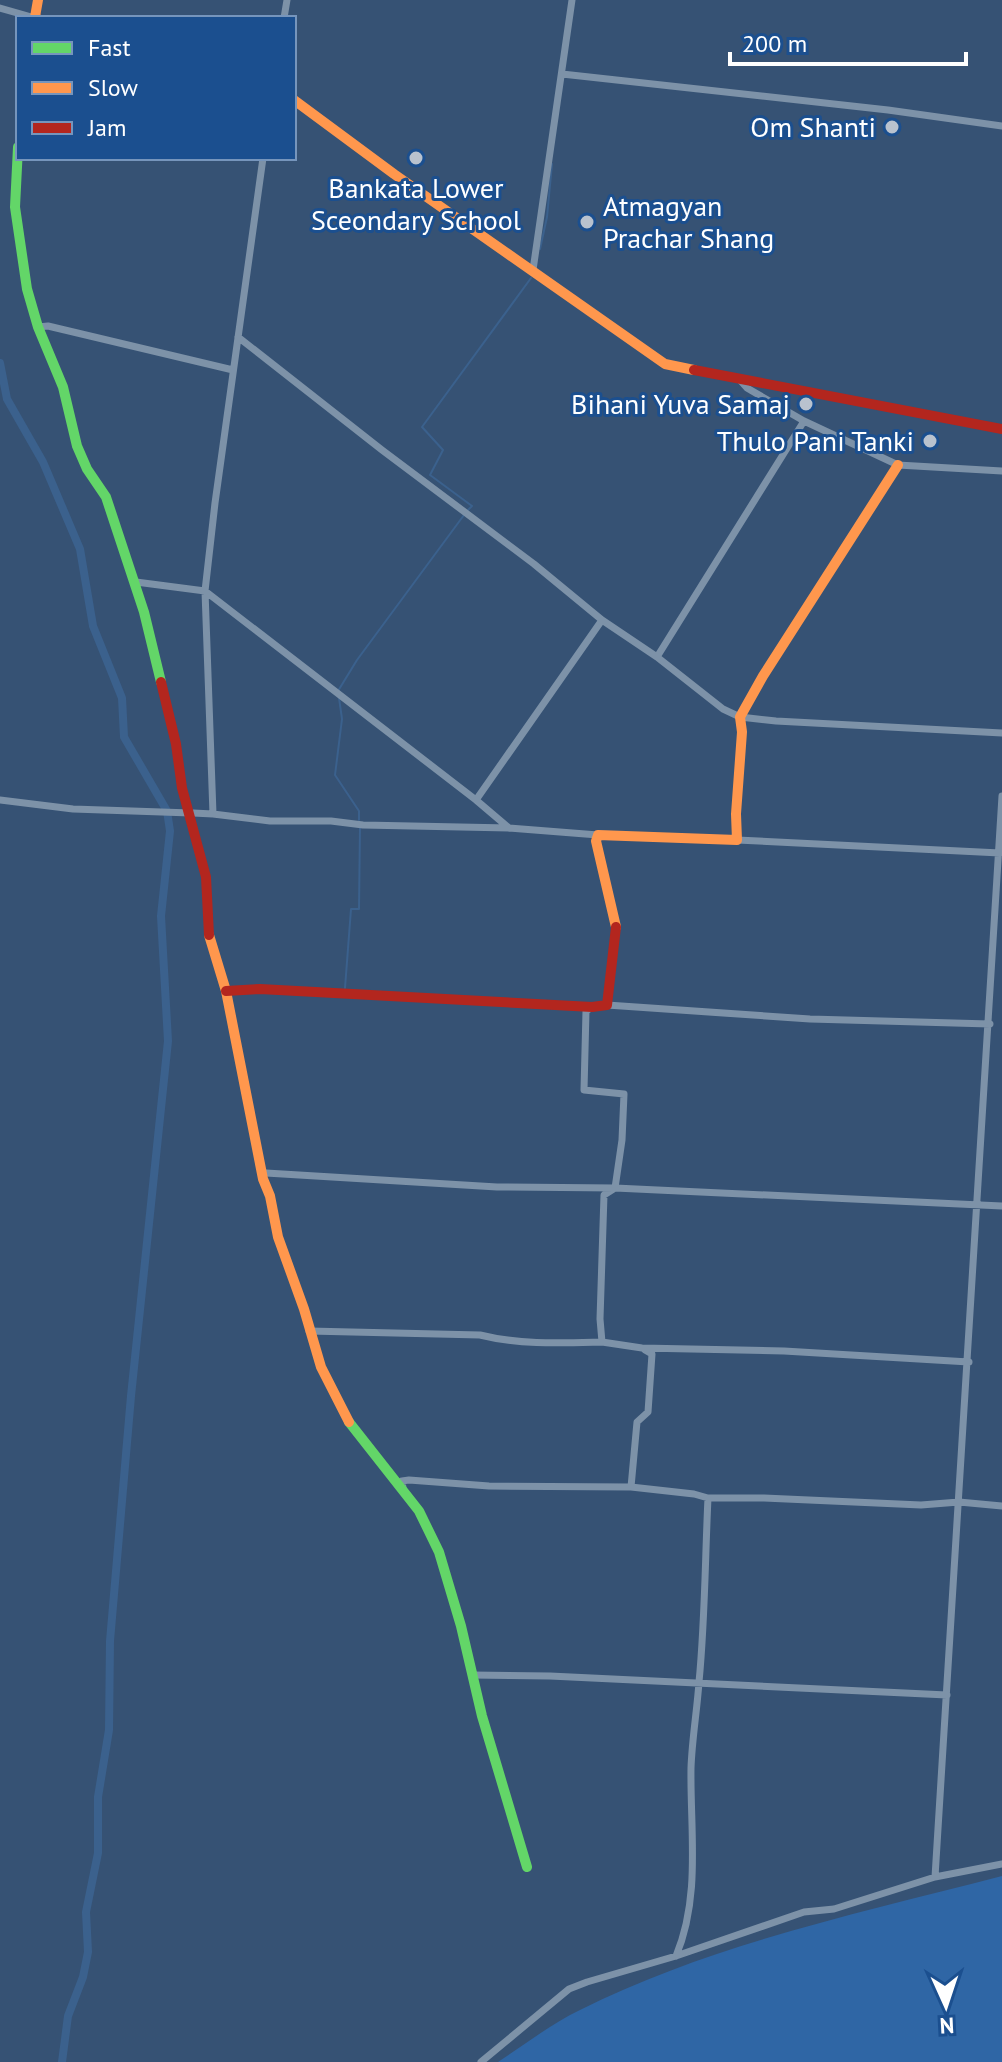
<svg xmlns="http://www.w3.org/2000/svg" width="1002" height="2062" viewBox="0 0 1002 2062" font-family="'PT Sans',sans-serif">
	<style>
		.green { fill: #2f66a5 }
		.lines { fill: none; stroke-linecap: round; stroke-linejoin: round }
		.stream { stroke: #3b618d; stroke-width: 2 }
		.canal { stroke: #3b618d; stroke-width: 8 }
		.street { stroke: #7d92a8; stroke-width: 7 }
		.fast { stroke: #63d668; stroke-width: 10 }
		.slow { stroke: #ff974d; stroke-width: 10 }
		.jam { stroke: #b3261e; stroke-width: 10 }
		.poi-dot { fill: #b9c2ce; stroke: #1b4f8f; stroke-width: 3 }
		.labels { text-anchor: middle; stroke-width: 6; stroke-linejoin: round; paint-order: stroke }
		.poi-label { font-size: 28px; fill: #fff; stroke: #1b4f8f; text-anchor: end }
	</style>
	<rect width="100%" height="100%" fill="#365274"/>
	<path class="green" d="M 1002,1876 L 1002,2062 L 498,2062 C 524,2045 551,2024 580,2010 C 712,1944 860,1913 1002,1876 Z"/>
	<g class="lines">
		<path class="stream" d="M 540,249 L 547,217 L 552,164
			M 468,510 L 472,506 L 430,475 L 443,450 L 422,427 L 531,278
			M 338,691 L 357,660 L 464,515
			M 339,698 L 342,719 L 335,775 L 359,811 L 359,820
			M 345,988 L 351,909 L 359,909 L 360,826"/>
		<path class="canal" d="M 0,363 L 7,399 L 43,462 L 80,549 L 93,626 L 122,698 L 124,737 L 167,811 L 170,831 L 161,916 L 168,1041 L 131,1396 L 110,1641 L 109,1730 L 98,1797 L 98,1853 L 86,1912 L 88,1952 L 83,1977 L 68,2016 L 62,2062"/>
		<path class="street" d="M 0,8 L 35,18
			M 284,18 L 287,0
			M 562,74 L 888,110 L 1002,126
			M 533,270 L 572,0
			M 38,327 L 48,326 L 233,370
			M 238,337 L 382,450 L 534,564 L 602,620 L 657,657 L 723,709 L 740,717 L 776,721 L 1002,733
			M 739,379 L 747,388 L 804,421 L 898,465 L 1002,471
			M 136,582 L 205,591 L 476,800 L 509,828
			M 657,657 L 804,421
			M 0,800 L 73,809 L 191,813
			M 476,800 L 602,620
			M 193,813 L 213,814 L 205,591 L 215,503 L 263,158
			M 213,814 L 270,821 L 331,821 L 363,825 L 509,828 L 598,835
			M 737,840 L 1000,853
			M 607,1005 L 810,1019 L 990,1024
			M 592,1007 L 586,1011 L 584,1090 L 624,1094 L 622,1140 L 615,1188 L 604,1195 L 600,1319 L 602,1342 L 642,1348 L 784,1351 L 969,1362
			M 266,1173 L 497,1187 L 615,1188 L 1002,1206
			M 309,1331 L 480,1335 C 520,1345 562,1343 602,1342
			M 631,1487 L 637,1422 L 648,1412 L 652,1354 L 645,1350
			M 403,1488 L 402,1481 L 409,1480 L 489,1486 L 631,1487 L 694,1494 L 708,1498 L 764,1498 L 921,1505 L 959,1502 L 1002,1506
			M 472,1675 L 550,1676 L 947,1695
			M 935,1877 L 1002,796
			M 676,1956 C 701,1897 690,1830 691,1768 C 692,1739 697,1711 699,1682 C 705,1621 705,1560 708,1498
			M 481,2062 L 569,1989 L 587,1982 L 676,1956 L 804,1912 L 834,1909 L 935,1877 L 1002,1864"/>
		<path class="fast" d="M 18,147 L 15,207 L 27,289 L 38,327 L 63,387 L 77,446 L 87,469 L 106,497 L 144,612 L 161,682
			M 349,1422 L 419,1511 L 439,1552 L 461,1626 L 482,1716 L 527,1867"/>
		<path class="slow" d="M 37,18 L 35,17 L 38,0
			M 294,100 L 394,174 L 665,364 L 694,370
			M 616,927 L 596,841 L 598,835 L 737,840 L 736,814 L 742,732 L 740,717 L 763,676 L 898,465
			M 209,935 L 226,991 L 263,1179 L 270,1196 L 278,1237 L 304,1309 L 321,1367 L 349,1422"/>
		<path class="jam" d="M 694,370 L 1002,429
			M 161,682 L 176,744 L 182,788 L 206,877 L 209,935
			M 226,991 L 260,989 L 592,1007 L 607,1005 L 616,927"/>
	</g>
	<g class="poi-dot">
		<circle cx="892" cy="127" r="8"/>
		<circle cx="416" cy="158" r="8"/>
		<circle cx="587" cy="222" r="8"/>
		<circle cx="806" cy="404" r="8"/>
		<circle cx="930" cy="441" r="8"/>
	</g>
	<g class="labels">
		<g class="poi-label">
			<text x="876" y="137">Om Shanti</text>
			<text x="416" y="198" text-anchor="middle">Bankata Lower<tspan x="416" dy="32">Sceondary School</tspan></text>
			<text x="603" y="216" text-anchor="start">Atmagyan<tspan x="603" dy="32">Prachar Shang</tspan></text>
			<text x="790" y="414">Bihani Yuva Samaj</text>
			<text x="914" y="451">Thulo Pani Tanki</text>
		</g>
	</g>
	<rect x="16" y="16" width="280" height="144" fill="#1b4f8f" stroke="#7695bc" stroke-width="2"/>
	<rect x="32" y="42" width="40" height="12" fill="#63d668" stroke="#7695bc" stroke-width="2"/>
	<text x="88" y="56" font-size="24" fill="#ffffff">Fast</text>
	<rect x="32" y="82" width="40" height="12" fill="#ff974d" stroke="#7695bc" stroke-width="2"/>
	<text x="88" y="96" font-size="24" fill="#ffffff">Slow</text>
	<rect x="32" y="122" width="40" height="12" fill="#b3261e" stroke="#7695bc" stroke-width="2"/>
	<text x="88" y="136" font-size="24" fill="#ffffff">Jam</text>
	<g transform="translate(946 2006) rotate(177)" stroke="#1b4f8f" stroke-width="6" paint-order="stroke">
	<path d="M0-6L14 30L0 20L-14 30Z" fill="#ffffff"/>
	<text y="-12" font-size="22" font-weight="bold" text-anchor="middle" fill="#ffffff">N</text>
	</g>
	<path d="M730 52v12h236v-12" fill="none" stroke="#ffffff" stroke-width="4"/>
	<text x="742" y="52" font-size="24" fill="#ffffff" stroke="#1b4f8f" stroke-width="6" paint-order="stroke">200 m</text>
</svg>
